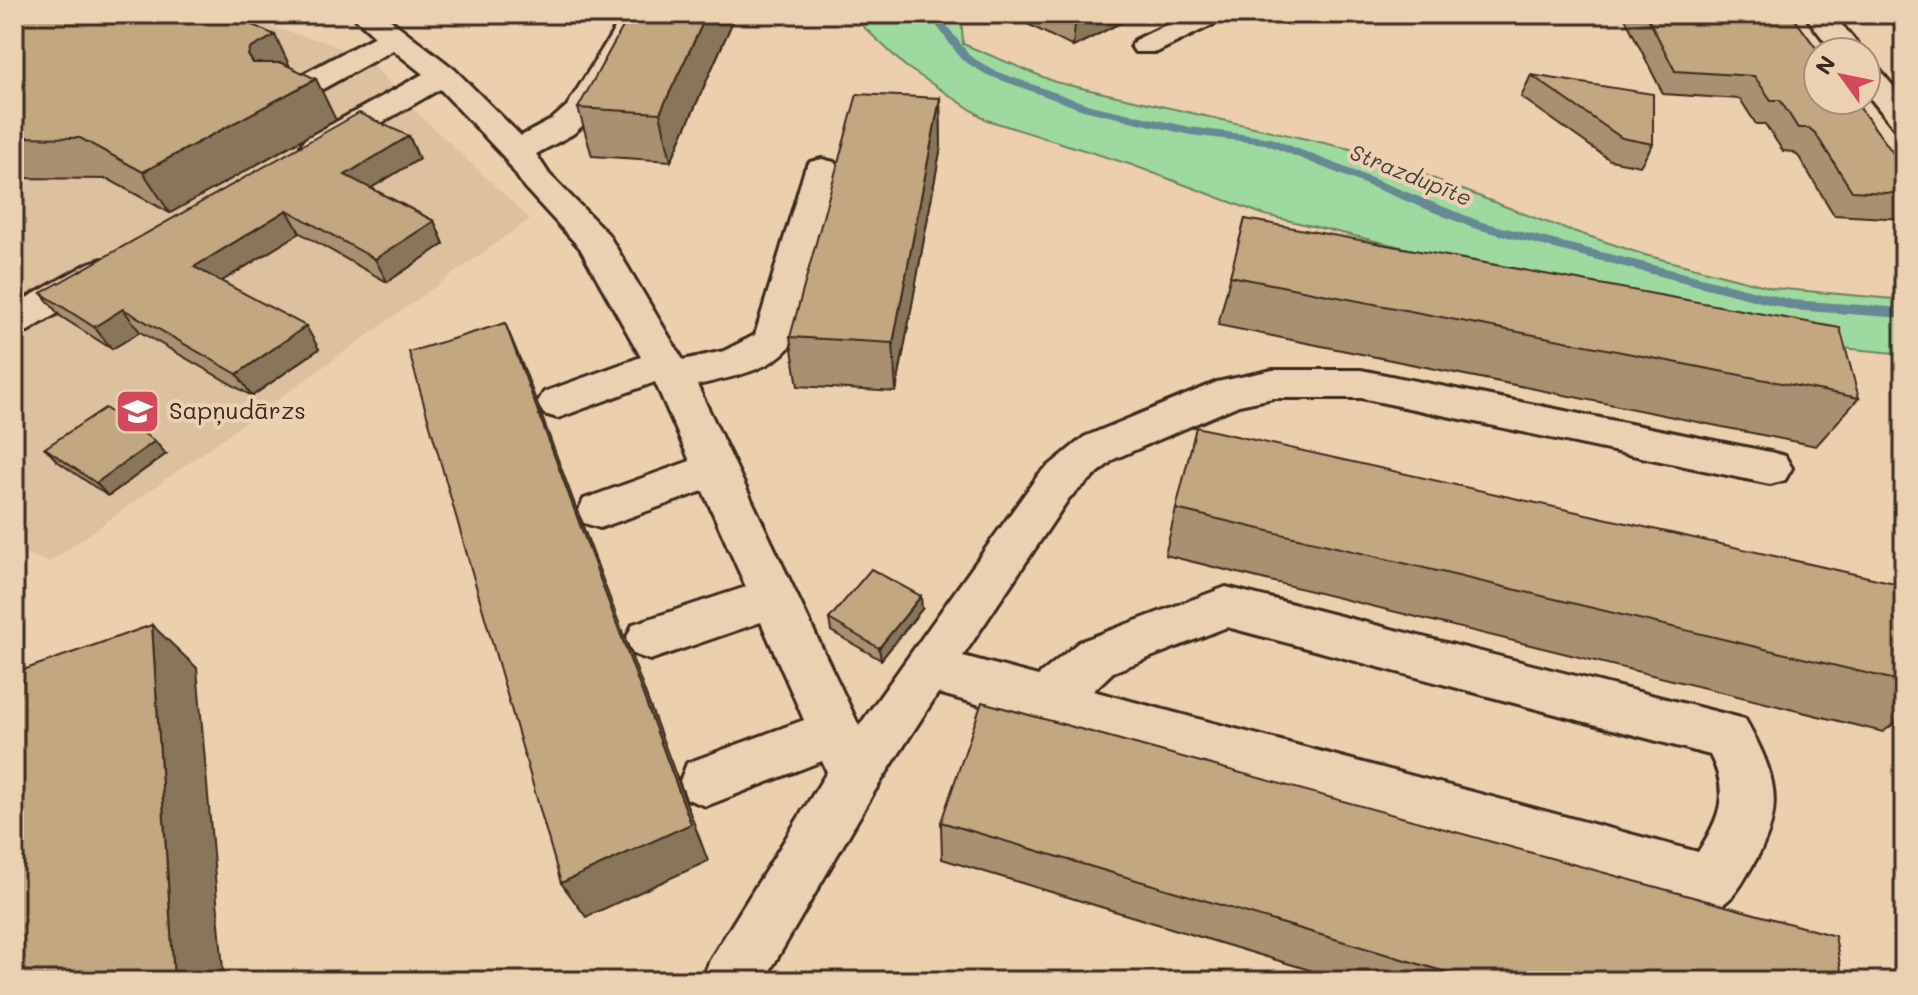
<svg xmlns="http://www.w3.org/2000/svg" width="1918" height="995" viewBox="0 0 1918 995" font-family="Mali,sans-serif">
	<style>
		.built { fill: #ddc09d }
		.green { fill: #9ed99f; stroke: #6c825e; stroke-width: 2 }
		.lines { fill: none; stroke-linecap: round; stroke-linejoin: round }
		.stream { fill: #668995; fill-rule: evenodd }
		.minor-casing { stroke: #3b2a1e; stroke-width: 6 }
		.minor { fill: #ebd0b2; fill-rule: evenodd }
		.wall { fill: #a8906f; stroke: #3b2a1e; stroke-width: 2 }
		.shaded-wall { fill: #88755a; stroke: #3b2a1e; stroke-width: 2 }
		.building { fill: #c3a781; stroke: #3b2a1e; stroke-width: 2 }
		.labels { text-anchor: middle; stroke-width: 8; stroke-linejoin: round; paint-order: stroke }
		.far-water-label { font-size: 22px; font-style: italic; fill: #46423c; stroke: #ebd0b2 }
		.poi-label { font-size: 24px; fill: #3b2a1e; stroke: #ebd0b2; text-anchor: start }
	</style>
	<rect width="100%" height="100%" fill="#eccfad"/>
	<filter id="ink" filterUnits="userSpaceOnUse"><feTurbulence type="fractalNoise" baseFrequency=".0125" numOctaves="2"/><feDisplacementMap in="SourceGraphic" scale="16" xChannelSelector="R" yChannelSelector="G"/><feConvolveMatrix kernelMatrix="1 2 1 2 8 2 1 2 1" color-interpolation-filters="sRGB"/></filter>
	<g filter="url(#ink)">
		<path class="built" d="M 111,14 L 241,14 L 263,25 L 329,43 L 374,66 L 409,105 L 530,219 L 50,562 L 14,551 L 14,43 Z"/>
		<path class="green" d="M 850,14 L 961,14 L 963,44 L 1055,82 L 1368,153 L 1540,220 L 1645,255 L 1773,288 L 1904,300 L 1904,354 L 1822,346 L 1265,215 L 1132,165 L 987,120 L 905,66 Z"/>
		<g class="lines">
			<path class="stream" d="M 928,14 L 938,14 L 970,56 L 995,71 L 1090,105 L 1190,127 L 1271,138 L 1482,222 L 1792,300 L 1904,308 L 1904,318 L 1792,310 L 1473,228 L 1265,144 L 1190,135 L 1083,110 L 987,75 L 962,60 Z"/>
			<defs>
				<path id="minor" d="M 351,14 L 383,14 L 454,69 L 521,136 L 551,120 L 567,106 L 624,14 L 652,14 L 590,119 L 573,134 L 536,154 L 549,174 L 608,234 L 683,360 L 724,351 L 755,335 L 805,169 L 810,162 L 822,159 L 834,162 L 839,169 L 792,343 C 774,371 727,378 697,385 L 859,726 L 1039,474 L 1084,437 L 1217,382 L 1273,370 L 1361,370 L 1770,452 L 1785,456 L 1792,468 L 1785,480 L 1770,484 L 1361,398 L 1273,398 L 1239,405 L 1114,459 L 1069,498 L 963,656 L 1038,676 L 1079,642 L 1226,587 L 1745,719 C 1777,776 1787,810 1751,868 C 1739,889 1732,902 1710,911 L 938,693 L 874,792 L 764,981 L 701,981 L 710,960 L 827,772 L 822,761 L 706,806 L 687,799 L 680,781 L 687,763 L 804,720 L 761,622 L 650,660 L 633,654 L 626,639 L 633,624 L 746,587 L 703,491 L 600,528 L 584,523 L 578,511 L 584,499 L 690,461 L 655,382 L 558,418 L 544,414 L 537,403 L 544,392 L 641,357 L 580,248 L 525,188 L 504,157 L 440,89 L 329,153 L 317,156 L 305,153 L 301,146 L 305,139 L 423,74 L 393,50 L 299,102 L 277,102 L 272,95 L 277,88 L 375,36 ZM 1227,627 L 1710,755 C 1730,793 1720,818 1698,852 L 1093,691 L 1113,672 Z
					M 1189,14 L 1226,14 L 1222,20 L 1157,52 L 1135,52 L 1131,46 L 1135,40 Z
					M 1804,14 L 1833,14 L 1864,52 L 1833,52 Z
					M 1866,64 L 1877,67 L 1904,99 L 1904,129 L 1893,126 L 1866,93 Z
					M 102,259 L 115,263 L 120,271 L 115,279 L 28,331 L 14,335 L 14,305 L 89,263 Z"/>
			</defs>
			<use href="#minor" class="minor-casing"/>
			<use href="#minor" class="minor"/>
		</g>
		<path class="wall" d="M 14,14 L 290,67 L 336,120 L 170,213 L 108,179 L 14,178 Z
			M 736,14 L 671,161 L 592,156 L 578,108 Z
			M 1008,14 L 1138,14 L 1073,47 Z
			M 1623,14 L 1791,14 L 1904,168 L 1904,219 L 1834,215 L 1799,157 L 1793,152 L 1783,151 L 1765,124 L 1756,124 L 1740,99 L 1663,94 Z
			M 1531,75 L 1653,144 L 1640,166 L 1610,160 L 1521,97 Z
			M 940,98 L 941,146 L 896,392 L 798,386 L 790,337 Z
			M 409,136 L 419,159 L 371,188 L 434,221 L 444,244 L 387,282 L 300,233 L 222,281 L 319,349 L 252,396 L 140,332 L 112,349 L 60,316 L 41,293 Z
			M 1245,219 L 1859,398 L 1816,446 L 1218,325 Z
			M 45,448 L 166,454 L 108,496 L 57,461 Z
			M 1176,509 L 1904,585 L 1904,716 L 1883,732 L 1165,555 Z
			M 922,609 L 881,660 L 831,631 L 829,619 Z
			M 941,822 L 1843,981 L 1346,981 L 942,859 Z"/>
		<path class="shaded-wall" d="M 707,14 L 736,14 L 671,161 L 660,113 Z
			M 1095,14 L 1138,14 L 1073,47 L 1075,24 Z
			M 275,35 L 294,75 L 271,89 L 248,55 L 250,49 Z
			M 316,79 L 336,120 L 170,213 L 143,172 Z
			M 940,98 L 941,146 L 896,392 L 893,343 Z
			M 409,136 L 419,159 L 356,197 L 345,175 Z
			M 287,210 L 300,233 L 209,289 L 194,267 Z
			M 434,221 L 444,244 L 387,282 L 375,259 Z
			M 123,309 L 140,332 L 112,349 L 94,327 Z
			M 505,323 L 525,371 L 708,861 L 586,917 L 561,883 Z
			M 306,326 L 319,349 L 252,396 L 237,374 Z
			M 155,441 L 166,454 L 108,496 L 96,483 Z
			M 921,596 L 922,609 L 881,660 L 879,648 Z
			M 152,625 L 197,668 L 224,981 L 174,981 Z"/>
		<path class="building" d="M 14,14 L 227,14 L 275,35 L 250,49 L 248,55 L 253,63 L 282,63 L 316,79 L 143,172 L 80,138 L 14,137 Z
			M 630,14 L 707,14 L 660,113 L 578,108 Z
			M 1055,14 L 1095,14 L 1075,24 Z
			M 1646,14 L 1791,14 L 1819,52 L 1818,52 L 1818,100 L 1854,100 L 1904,168 L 1904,194 L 1852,191 L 1815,133 L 1809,128 L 1798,128 L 1780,100 L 1771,100 L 1754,76 L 1675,71 Z
			M 1531,75 L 1653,94 L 1653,144 L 1622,138 Z
			M 857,94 L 940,98 L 893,343 L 790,337 Z
			M 359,113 L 409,136 L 345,175 L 434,221 L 375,259 L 287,210 L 194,267 L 306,326 L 237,374 L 123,309 L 94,327 L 41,293 Z
			M 1245,219 L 1840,328 L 1859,398 L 1230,276 Z
			M 505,323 L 691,824 L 561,883 L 409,352 Z
			M 105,408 L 155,441 L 96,483 L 45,448 Z
			M 1196,427 L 1904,585 L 1904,682 L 1176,509 Z
			M 871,569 L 921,596 L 879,648 L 829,619 Z
			M 152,625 L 174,981 L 14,981 L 14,875 L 20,671 Z
			M 982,702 L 1835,936 L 1843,981 L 1476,981 L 941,822 Z"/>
	</g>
	<defs>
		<symbol id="school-square" viewBox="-11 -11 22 22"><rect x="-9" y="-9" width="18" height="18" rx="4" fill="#d1495b" stroke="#ebd0b2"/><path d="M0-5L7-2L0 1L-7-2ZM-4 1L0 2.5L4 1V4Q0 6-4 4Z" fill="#fff"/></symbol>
	</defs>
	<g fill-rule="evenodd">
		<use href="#school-square" x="112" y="386" width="51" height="51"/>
	</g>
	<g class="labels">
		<g class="far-water-label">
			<text transform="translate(1411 175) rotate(22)" y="8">Strazdupīte</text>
		</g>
		<g class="poi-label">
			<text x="169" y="419">Sapņudārzs</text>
		</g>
	</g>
	<rect width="1918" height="995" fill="none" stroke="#ebd0b2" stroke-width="48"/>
	<rect x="24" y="24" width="1870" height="947" fill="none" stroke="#3b2a1e" stroke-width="3" filter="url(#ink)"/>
	<g transform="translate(1842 76) rotate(303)"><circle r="38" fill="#ebd0b2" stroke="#a58e77" stroke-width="2"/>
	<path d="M0-6L14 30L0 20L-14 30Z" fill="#d1495b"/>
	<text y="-12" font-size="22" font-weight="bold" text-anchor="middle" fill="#3b2a1e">N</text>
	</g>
</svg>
